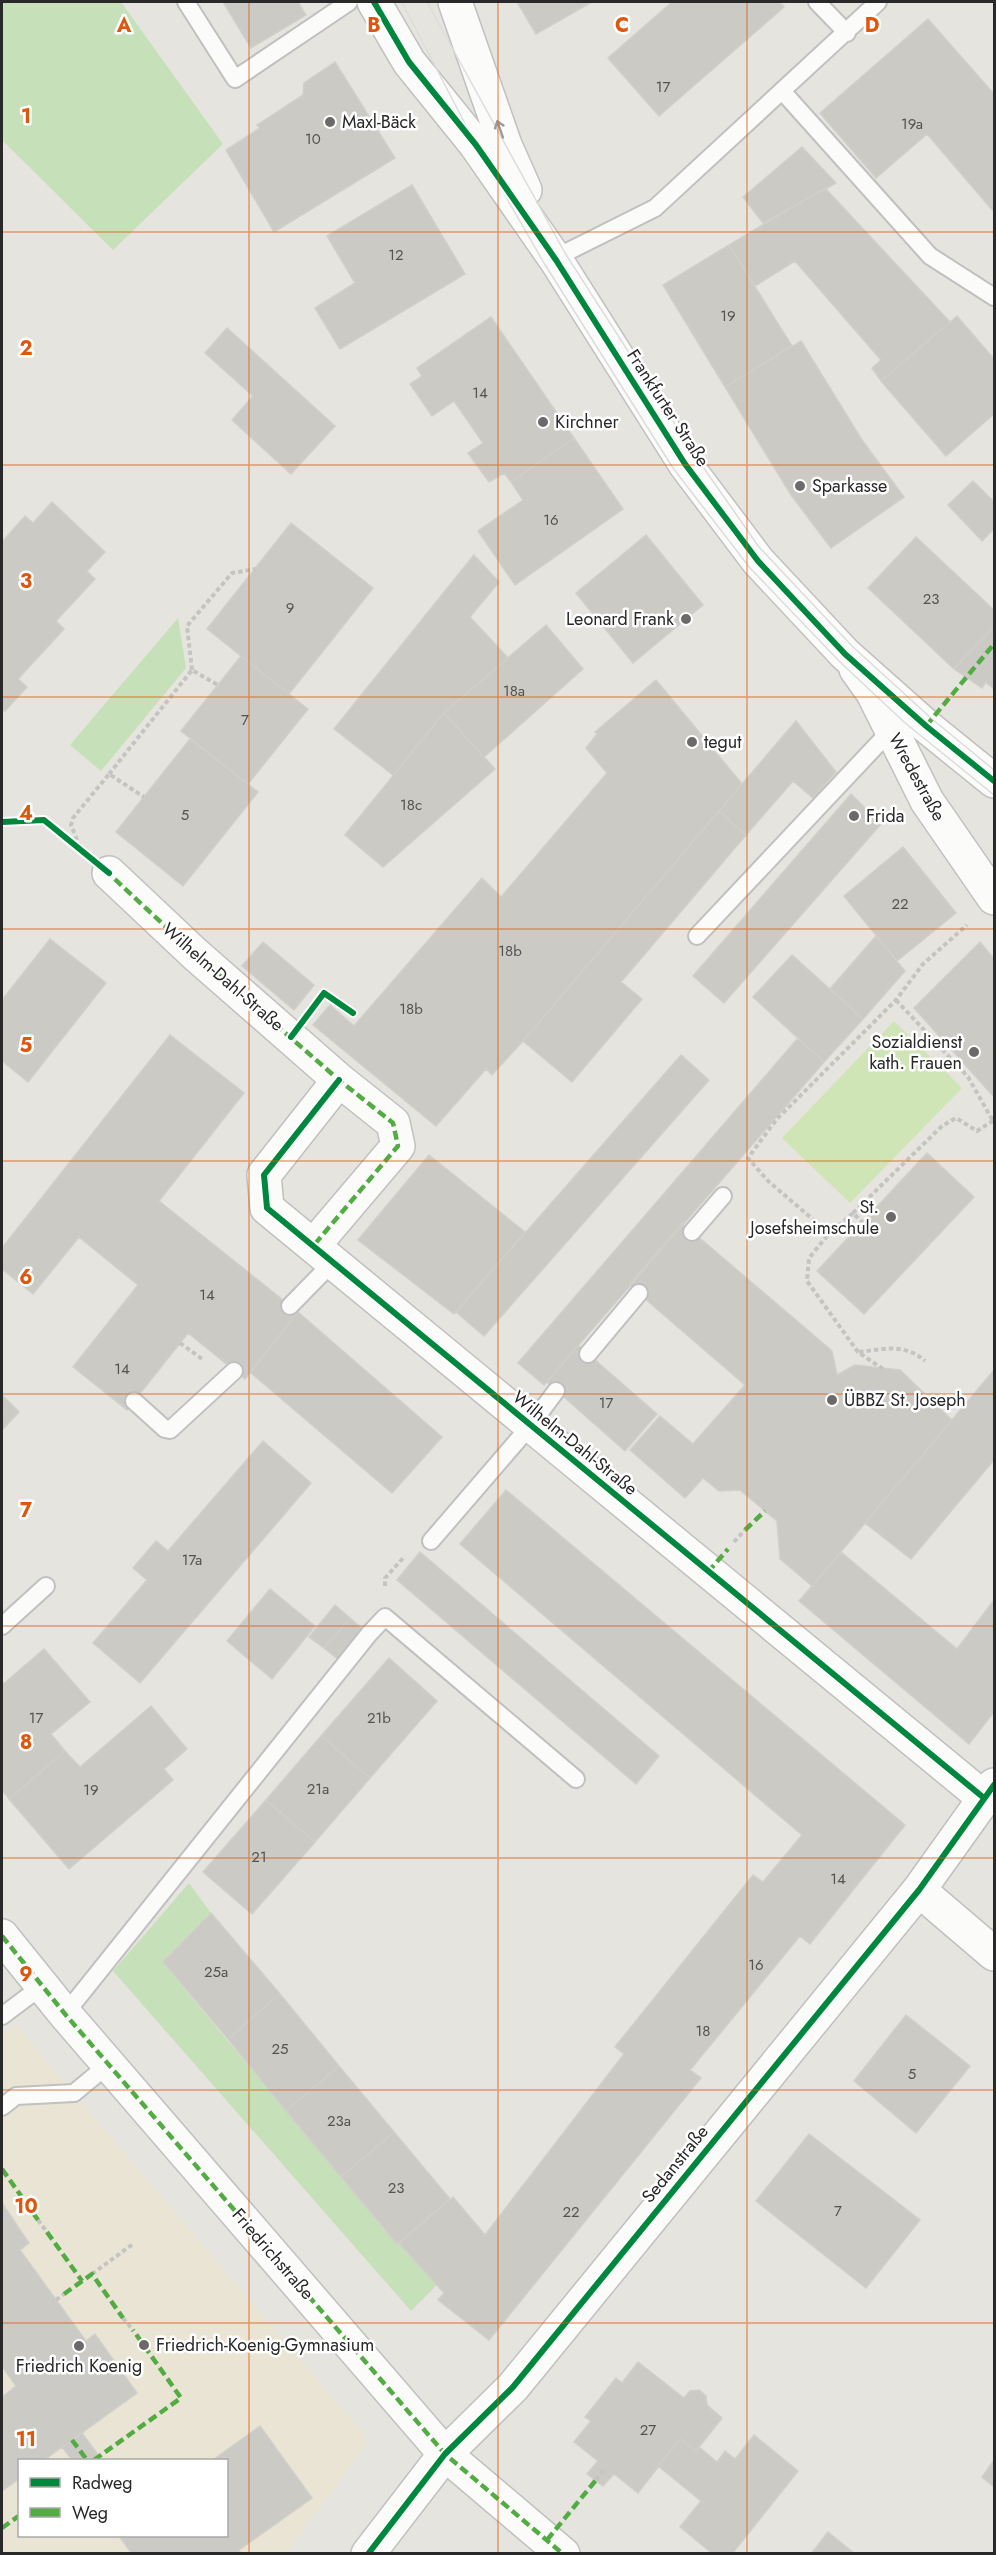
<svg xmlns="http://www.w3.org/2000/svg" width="996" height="2555" viewBox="0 0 996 2555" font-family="Jost,sans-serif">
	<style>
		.education { fill: #e9e4d4; fill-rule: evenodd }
		.green { fill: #c6e1b9 }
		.pitch { fill: #cfe5b6 }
		.building { fill: #cbcac5; stroke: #d1cfca; stroke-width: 1.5 }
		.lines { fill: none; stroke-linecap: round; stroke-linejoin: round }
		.lane-casing { stroke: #c0c0c0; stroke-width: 20 }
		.street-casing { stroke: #c0c0c0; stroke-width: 36 }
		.secondary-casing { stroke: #c0c0c0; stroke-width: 36 }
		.path { stroke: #c4c4c3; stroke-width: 4; stroke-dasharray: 4.5 3; stroke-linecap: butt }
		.lane { stroke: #fbfbfa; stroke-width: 16 }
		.street { stroke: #fbfbfa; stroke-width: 33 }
		.secondary { stroke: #fbfbfa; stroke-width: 33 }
		.tram { stroke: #dddcdd; stroke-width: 1.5 }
		.quiet { stroke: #53ab44; stroke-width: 4.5; stroke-dasharray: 9 4.5; stroke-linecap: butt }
		.cycleway-casing { stroke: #fff; stroke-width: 10 }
		.cycleway { stroke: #00873e; stroke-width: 6 }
		.oneway { stroke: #9c9c9c }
		.grid { fill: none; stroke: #de570d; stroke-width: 1.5; stroke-opacity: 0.55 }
		.poi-dot { fill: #6b6a68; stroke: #fff; stroke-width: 2 }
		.labels { text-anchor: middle; stroke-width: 5; stroke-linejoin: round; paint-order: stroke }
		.number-label { font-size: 15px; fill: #535352 }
		.poi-label { font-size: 18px; fill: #292929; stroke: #fff; text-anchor: start }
		.street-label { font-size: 18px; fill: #292929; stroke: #fff }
		.grid-label { font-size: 20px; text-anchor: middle; font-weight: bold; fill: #de570d; stroke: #fff; stroke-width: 5; stroke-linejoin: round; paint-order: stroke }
	</style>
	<rect width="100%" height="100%" fill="#e6e4de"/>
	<path class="education" d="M 16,2025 L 363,2433 L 365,2446 L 287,2553 L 2,2553 L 2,2035 ZM 20,2460 L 226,2460 L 226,2536 L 20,2536 Z"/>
	<path class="green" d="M 2,2 L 121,2 L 223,144 L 113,250 L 2,140 Z
		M 178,618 L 186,668 L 101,771 L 70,745 Z
		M 189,1883 L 211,1913 L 163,1963 L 397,2244 L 399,2243 L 437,2285 L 411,2311 L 113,1971 Z"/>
	<path class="pitch" d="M 894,1021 L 962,1088 L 850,1203 L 782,1138 Z"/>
	<path class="building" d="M 223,2 L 298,2 L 306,15 L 251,48 Z
		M 517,2 L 592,2 L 536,34 Z
		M 672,2 L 779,2 L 784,7 L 659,116 L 608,58 Z
		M 928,19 L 994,94 L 994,212 L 927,134 L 876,178 L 820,113 Z
		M 335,62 L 395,158 L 274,232 L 226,150 L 260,128 L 257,125 L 303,95 L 304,83 Z
		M 802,147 L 836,183 L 763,223 L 743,197 Z
		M 412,185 L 465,274 L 340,349 L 315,308 L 355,283 L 327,236 Z
		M 825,188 L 950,322 L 881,381 L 872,368 L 881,360 L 795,261 L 755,286 L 729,245 Z
		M 729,245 L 792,346 L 725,387 L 663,285 Z
		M 957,316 L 994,359 L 994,414 L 946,456 L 881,381 Z
		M 491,317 L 574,438 L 511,482 L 504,473 L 489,482 L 468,453 L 483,443 L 454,401 L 432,416 L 410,384 L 422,376 L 417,368 Z
		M 227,328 L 335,426 L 291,474 L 232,420 L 253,396 L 205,353 Z
		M 801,341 L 862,440 L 904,497 L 831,548 L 791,495 L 725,387 Z
		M 574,438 L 623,509 L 515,585 L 478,531 L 523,500 L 511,482 Z
		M 973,481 L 994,502 L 994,529 L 982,541 L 948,505 Z
		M 52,502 L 105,552 L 87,571 L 95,579 L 56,621 L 64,629 L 18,679 L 27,687 L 5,711 L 2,709 L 2,542 L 25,516 L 33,523 Z
		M 291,523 L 373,588 L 289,694 L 207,629 Z
		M 646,535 L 703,605 L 633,663 L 576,593 Z
		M 916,537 L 994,610 L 994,627 L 954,669 L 868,588 Z
		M 474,555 L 499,582 L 470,617 L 508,658 L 444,713 L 393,775 L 334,729 Z
		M 546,625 L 583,669 L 484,757 L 444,713 Z
		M 994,627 L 994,689 L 986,682 L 982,688 L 954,669 Z
		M 241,656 L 308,709 L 248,784 L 181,731 Z
		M 656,680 L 742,784 L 523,1041 L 492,1075 L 486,1069 L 436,1126 L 313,1025 L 330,1005 L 354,1026 L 482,878 L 501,897 L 607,773 L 586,748 L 597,734 L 595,732 Z
		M 444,713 L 495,769 L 383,867 L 345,835 Z
		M 796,721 L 836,772 L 813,798 L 793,781 L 746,835 L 719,811 Z
		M 190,739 L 258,792 L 183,886 L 116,832 Z
		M 851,794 L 881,824 L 724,1003 L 693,976 Z
		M 719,811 L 746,835 L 621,982 L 642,999 L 572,1082 L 523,1041 Z
		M 903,847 L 956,913 L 897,961 L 844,896 Z
		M 876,936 L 905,971 L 863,1019 L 830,989 Z
		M 50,939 L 106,983 L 28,1082 L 2,1061 L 2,1000 Z
		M 263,942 L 314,985 L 294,1010 L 242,966 Z
		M 980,942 L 994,959 L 994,1097 L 914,1008 Z
		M 792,955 L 863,1019 L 824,1062 L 753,997 Z
		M 170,1035 L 244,1093 L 159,1201 L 298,1312 L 245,1379 L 188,1333 L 127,1410 L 73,1367 L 138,1285 L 79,1237 L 33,1294 L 2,1269 L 2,1248 Z
		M 798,1038 L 824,1062 L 544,1385 L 518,1363 Z
		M 681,1055 L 709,1080 L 484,1336 L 456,1312 Z
		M 927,1153 L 974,1197 L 864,1314 L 817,1271 Z
		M 429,1155 L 525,1232 L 454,1314 L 358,1240 Z
		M 682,1223 L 832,1351 L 837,1375 L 855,1365 L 900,1370 L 952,1420 L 812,1586 L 780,1559 L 777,1521 L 740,1490 L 719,1491 L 703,1478 L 685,1498 L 630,1450 L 660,1416 L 693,1444 L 745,1385 L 629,1285 Z
		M 298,1312 L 442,1437 L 392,1493 L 250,1372 Z
		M 578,1345 L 657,1414 L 625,1451 L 547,1382 Z
		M 994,1370 L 994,1460 L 911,1559 L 865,1523 Z
		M 2,1395 L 19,1412 L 2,1430 Z
		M 263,1441 L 311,1483 L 140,1683 L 93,1643 L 147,1580 L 133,1568 L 156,1541 L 168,1551 Z
		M 506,1490 L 905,1825 L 810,1944 L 800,1936 L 690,2070 L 701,2078 L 489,2340 L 438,2300 L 444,2293 L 399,2243 L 453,2197 L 485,2235 L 624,2054 L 615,2047 L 753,1875 L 763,1882 L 802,1835 L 460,1544 Z
		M 420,1552 L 659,1756 L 636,1784 L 397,1580 Z
		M 841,1552 L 957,1649 L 994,1600 L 994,1712 L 969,1744 L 799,1601 Z
		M 270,1589 L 315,1626 L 272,1679 L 227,1641 Z
		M 335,1605 L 350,1618 L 324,1648 L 309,1637 Z
		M 350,1618 L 369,1634 L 344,1664 L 324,1648 Z
		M 44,1649 L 90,1702 L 51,1734 L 65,1751 L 9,1799 L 2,1790 L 2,1685 Z
		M 389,1658 L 437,1701 L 370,1778 L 321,1736 Z
		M 151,1706 L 187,1749 L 164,1769 L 173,1780 L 69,1869 L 9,1799 L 65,1751 L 80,1767 Z
		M 321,1736 L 370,1778 L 315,1842 L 266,1800 Z
		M 266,1800 L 315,1842 L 252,1914 L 203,1872 Z
		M 211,1913 L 280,1994 L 228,2039 L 163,1962 Z
		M 280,1994 L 339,2066 L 286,2111 L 228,2039 Z
		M 906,2015 L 970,2066 L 916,2133 L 854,2081 Z
		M 339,2066 L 394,2132 L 341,2177 L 286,2111 Z
		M 394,2132 L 450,2199 L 397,2244 L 341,2177 Z
		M 809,2134 L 920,2220 L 866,2288 L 756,2201 Z
		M 2,2203 L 29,2243 L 20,2250 L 86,2341 L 95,2334 L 137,2393 L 44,2460 L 20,2460 L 20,2478 L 2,2491 L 2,2397 L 16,2386 L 2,2366 Z
		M 638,2362 L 684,2398 L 690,2391 L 699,2390 L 706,2396 L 707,2405 L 722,2418 L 696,2451 L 680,2439 L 638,2493 L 614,2474 L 603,2486 L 587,2474 L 598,2461 L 574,2442 L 591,2421 L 585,2417 L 616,2378 L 622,2383 Z
		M 260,2426 L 312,2498 L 239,2550 L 241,2554 L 132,2554 L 119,2536 L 226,2536 L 226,2460 L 213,2460 Z
		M 82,2433 L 102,2460 L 72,2460 L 62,2447 Z
		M 754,2435 L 798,2471 L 732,2554 L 713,2554 L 680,2527 L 701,2501 L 658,2466 L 680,2439 L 696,2451 L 699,2447 L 717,2462 L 725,2451 L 735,2459 Z
		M 994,2460 L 994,2487 L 982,2477 Z
		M 828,2532 L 855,2554 L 811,2554 Z"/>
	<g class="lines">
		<defs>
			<path id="lane" d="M 186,2 L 235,79 L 349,2
				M 817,2 L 847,33
				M 783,92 L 930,256 L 994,297
				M 556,260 L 565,253 L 655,208 L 878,2
				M 697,936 L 891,730
				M 692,1232 L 723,1196
				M 290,1306 L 334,1261
				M 588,1354 L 639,1293
				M 134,1401 L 165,1429 L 170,1430 L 234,1371
				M 431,1541 L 530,1426 L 556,1391
				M 2,1626 L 46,1586
				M 65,2014 L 369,1634 L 385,1617 L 576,1779
				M 2,2016 L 42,1986
				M 2,2107 L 16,2096 L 74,2093 L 109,2064"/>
			<path id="street" d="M 856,669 L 873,693 L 927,801 L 994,898
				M 109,873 L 195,954 L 339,1080 L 393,1123 L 398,1146 L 314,1245
				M 339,1080 L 264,1175 L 267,1208 L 984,1798
				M 919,1890 L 994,1954
				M 2,1936 L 65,2014 L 445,2454 L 563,2554
				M 368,2554 L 445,2454 L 513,2387 L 919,1890 L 994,1785"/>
			<path id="secondary" d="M 374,2 L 409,62 L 476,145 L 556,260 L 685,464 L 758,561 L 845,654 L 926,726 L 994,781
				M 455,2 L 505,145 L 525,190"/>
		</defs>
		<use href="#lane" class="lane-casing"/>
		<use href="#street" class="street-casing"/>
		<use href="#secondary" class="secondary-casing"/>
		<path class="path" d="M 192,670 L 187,626 L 232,573 L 255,569
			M 109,774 L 192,670 L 218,685
			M 80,847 L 71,825 L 73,818 L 109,774 L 144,797
			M 896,1000 L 968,1077 L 993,1121
			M 853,1213 L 942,1126 L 956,1118 L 977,1131 L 994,1120
			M 827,1236 L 853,1213 L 862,1222
			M 180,1343 L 202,1359
			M 859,1352 C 883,1349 905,1343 925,1361
			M 883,1369 L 858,1352 L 807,1281 L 809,1258 L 827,1236 L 816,1222 L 768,1181 L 748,1158 L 776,1120 L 896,1000 L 923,964 L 967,925
			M 734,1542 L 745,1530
			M 385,1586 L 385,1578 L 405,1556
			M 38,2220 L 47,2232
			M 92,2274 L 133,2244
			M 56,2300 L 64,2294
			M 123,2318 L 133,2330
			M 596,2480 L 605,2468"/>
		<use href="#lane" class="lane"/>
		<use href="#street" class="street"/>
		<use href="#secondary" class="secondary"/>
		<path class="tram" d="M 402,2 L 476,145 L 544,263 L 673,468 L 750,568 L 840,662 L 904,722 L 994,795
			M 427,2 L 565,253 L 696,457 L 759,547 L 852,646 L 932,719 L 994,770"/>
		<path class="quiet" d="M 926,726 L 994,644
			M 105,870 L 195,954 L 339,1080 L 393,1123 L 398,1146 L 314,1245
			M 745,1530 L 765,1511
			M 708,1572 L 728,1549
			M 2,1936 L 65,2014 L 445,2454 L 563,2554
			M 2,2169 L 38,2220
			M 47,2232 L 82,2281
			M 64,2294 L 92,2274 L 123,2318
			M 72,2440 L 87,2460
			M 94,2460 L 181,2398 L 133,2330
			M 2,2528 L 20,2515
			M 547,2540 L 596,2480"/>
		<defs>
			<path id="cycleway" d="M 374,2 L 409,62 L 476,145 L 556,260 L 685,464 L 758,561 L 845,654 L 926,726 L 994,781
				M 2,822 L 44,820 L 109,873
				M 291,1037 L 324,993 L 353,1013
				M 339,1080 L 264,1175 L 267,1208 L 984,1798
				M 368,2554 L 445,2454 L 513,2387 L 919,1890 L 994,1785"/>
		</defs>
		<use href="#cycleway" class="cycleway-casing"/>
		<use href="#cycleway" class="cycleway"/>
	</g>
	<defs><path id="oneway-shaft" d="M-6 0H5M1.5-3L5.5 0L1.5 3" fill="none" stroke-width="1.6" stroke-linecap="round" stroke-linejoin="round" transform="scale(1.5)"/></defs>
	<use class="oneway" href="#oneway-shaft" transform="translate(500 129) rotate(-109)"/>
	<path class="grid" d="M 249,2 L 249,2554M 498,2 L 498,2554M 747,2 L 747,2554M 2,232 L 994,232M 2,465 L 994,465M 2,697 L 994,697M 2,929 L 994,929M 2,1161 L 994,1161M 2,1394 L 994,1394M 2,1626 L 994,1626M 2,1858 L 994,1858M 2,2090 L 994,2090M 2,2323 L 994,2323"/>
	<g class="poi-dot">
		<circle cx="330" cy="122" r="6"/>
		<circle cx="543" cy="422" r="6"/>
		<circle cx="800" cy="486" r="6"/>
		<circle cx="686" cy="619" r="6"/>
		<circle cx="692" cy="742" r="6"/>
		<circle cx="854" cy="816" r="6"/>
		<circle cx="974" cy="1052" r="6"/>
		<circle cx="891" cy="1217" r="6"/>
		<circle cx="832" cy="1400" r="6"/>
		<circle cx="144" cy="2345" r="6"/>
		<circle cx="79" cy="2346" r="6"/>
	</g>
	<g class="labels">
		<g class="number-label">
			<text x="663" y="92">17</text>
			<text x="912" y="129">19a</text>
			<text x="313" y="144">10</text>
			<text x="396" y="260">12</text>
			<text x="728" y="321">19</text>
			<text x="480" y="398">14</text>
			<text x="551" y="525">16</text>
			<text x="931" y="604">23</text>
			<text x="290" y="613">9</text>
			<text x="514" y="696">18a</text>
			<text x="245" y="725">7</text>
			<text x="411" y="810">18c</text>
			<text x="185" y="820">5</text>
			<text x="900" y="909">22</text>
			<text x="510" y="956">18b</text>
			<text x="411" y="1014">18b</text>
			<text x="207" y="1300">14</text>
			<text x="122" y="1374">14</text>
			<text x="606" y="1408">17</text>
			<text x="192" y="1565">17a</text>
			<text x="36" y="1723">17</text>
			<text x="379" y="1723">21b</text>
			<text x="318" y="1794">21a</text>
			<text x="91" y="1795">19</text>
			<text x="259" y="1862">21</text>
			<text x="838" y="1884">14</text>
			<text x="756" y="1970">16</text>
			<text x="216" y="1977">25a</text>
			<text x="703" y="2036">18</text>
			<text x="280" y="2054">25</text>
			<text x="912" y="2079">5</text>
			<text x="339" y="2126">23a</text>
			<text x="396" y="2193">23</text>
			<text x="838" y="2216">7</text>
			<text x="571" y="2217">22</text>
			<text x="648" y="2435">27</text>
		</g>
		<g class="poi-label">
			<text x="342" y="128">Maxl-Bäck</text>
			<text x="555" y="428">Kirchner</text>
			<text x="812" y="492">Sparkasse</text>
			<text x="674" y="625" text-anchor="end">Leonard Frank</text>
			<text x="704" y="748">tegut</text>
			<text x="866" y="822">Frida</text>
			<text x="962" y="1048" text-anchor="end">Sozialdienst<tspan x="962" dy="21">kath. Frauen</tspan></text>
			<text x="879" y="1213" text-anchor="end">St.<tspan x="879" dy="21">Josefsheimschule</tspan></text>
			<text x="844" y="1406">ÜBBZ St. Joseph</text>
			<text x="156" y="2351">Friedrich-Koenig-Gymnasium</text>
			<text x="79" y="2372" text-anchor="middle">Friedrich Koenig</text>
		</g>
		<g class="street-label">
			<text transform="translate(668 408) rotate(57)" y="6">Frankfurter Straße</text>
			<text transform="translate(917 777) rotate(61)" y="6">Wredestraße</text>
			<text transform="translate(223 977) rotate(41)" y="6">Wilhelm-Dahl-Straße</text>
			<text transform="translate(575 1443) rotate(39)" y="6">Wilhelm-Dahl-Straße</text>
			<text transform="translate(675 2164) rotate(-51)" y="6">Sedanstraße</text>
			<text transform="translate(273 2254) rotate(49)" y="6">Friedrichstraße</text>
		</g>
	</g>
	<g class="grid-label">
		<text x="124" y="32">A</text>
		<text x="374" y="32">B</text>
		<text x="622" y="32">C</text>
		<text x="872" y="32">D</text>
		<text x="26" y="123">1</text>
		<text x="26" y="355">2</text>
		<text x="26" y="588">3</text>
		<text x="26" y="820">4</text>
		<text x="26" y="1052">5</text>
		<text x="26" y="1284">6</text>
		<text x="26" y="1517">7</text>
		<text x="26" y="1749">8</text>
		<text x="26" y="1981">9</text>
		<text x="26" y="2213">10</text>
		<text x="26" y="2446">11</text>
	</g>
	<rect width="996" height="2555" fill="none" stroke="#292929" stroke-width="6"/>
	<rect x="18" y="2459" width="210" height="78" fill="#ffffff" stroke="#a9a9a9" stroke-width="1.5"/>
	<rect x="30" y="2478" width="30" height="9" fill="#00873e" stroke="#a9a9a9" stroke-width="1.5"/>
	<text x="72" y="2489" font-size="18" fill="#292929">Radweg</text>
	<rect x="30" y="2508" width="30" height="9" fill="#53ab44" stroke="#a9a9a9" stroke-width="1.5"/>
	<text x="72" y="2519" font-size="18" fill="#292929">Weg</text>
</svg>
